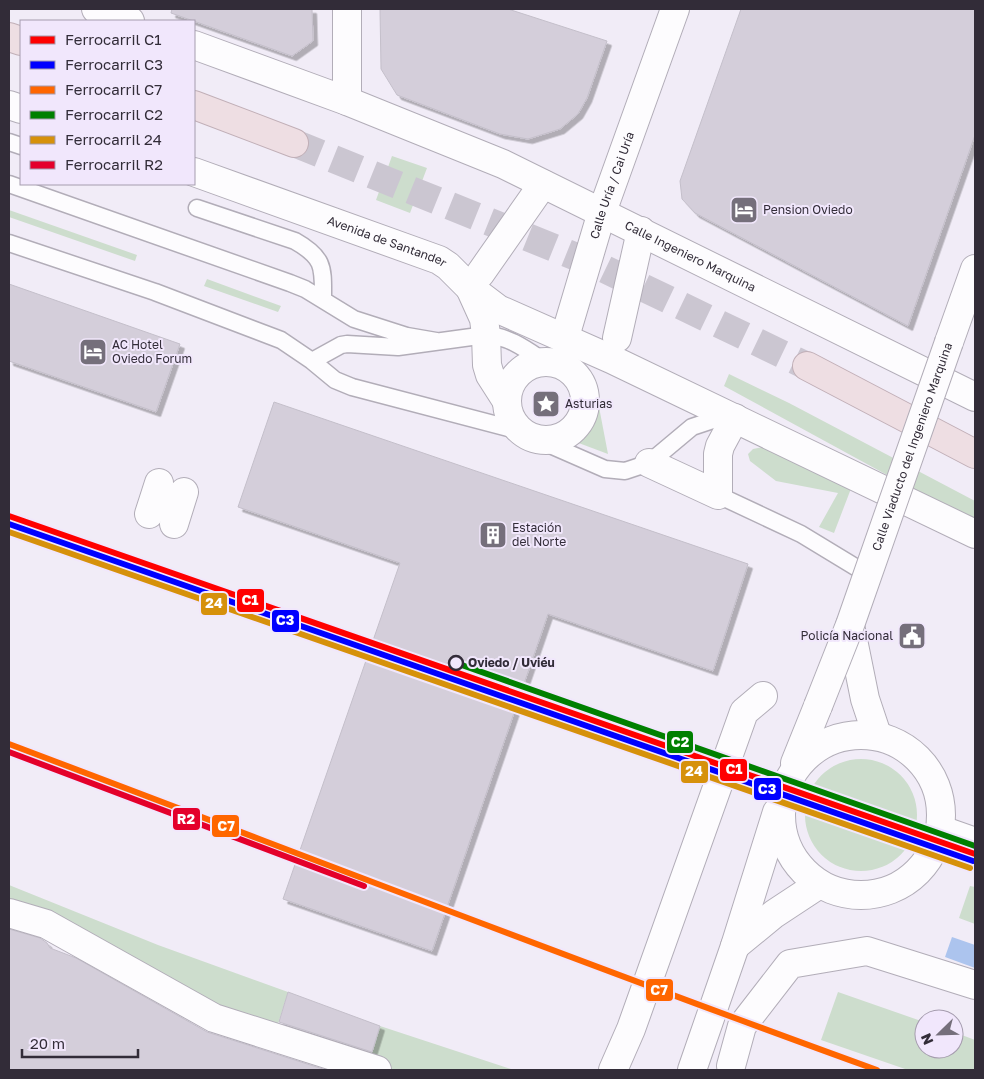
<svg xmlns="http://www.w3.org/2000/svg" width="984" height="1079" viewBox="0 0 984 1079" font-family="'Golos Text',sans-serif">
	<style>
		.green { fill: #cdddcd }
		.water { fill: #acc4ee }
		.building { fill: #d4ceda; stroke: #c4bfca; filter: url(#shadow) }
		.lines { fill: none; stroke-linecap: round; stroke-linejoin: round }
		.highway-tunnel { stroke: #cbc6d1; stroke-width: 28; stroke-dasharray: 28 14; stroke-linecap: butt }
		.lane-casing { stroke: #b2adb8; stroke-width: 19 }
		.street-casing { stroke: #b2adb8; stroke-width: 30 }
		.secondary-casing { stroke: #b2adb8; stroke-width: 30 }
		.highway-casing { stroke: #c1afb7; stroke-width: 30 }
		.lane { stroke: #fdfcfe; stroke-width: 16 }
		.street { stroke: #fdfcfe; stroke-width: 28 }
		.secondary { stroke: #fdfcfe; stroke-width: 28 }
		.highway { stroke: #eedee3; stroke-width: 28 }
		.street-bridge-casing { stroke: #b2adb8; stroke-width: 30; stroke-linecap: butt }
		.street-bridge { stroke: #fdfcfe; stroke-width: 28 }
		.rail-1-casing { stroke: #f1e7fc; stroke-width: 10 }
		.rail-2-casing { stroke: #f1e7fc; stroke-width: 10 }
		.rail-3-casing { stroke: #f1e7fc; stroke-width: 10 }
		.rail-4-casing { stroke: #f1e7fc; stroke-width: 10 }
		.rail-5-casing { stroke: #f1e7fc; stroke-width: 10 }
		.rail-6-casing { stroke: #f1e7fc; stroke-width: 10 }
		.rail-1 { stroke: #f00; stroke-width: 6 }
		.rail-2 { stroke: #00f; stroke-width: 6 }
		.rail-3 { stroke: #f60; stroke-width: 6 }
		.rail-4 { stroke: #008000; stroke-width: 6 }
		.rail-5 { stroke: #d6910b; stroke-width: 6 }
		.rail-6 { stroke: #e4002b; stroke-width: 6 }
		.stop-dot { fill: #f1e7fc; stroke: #322c38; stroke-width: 2.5 }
		.labels { text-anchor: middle; stroke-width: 4; stroke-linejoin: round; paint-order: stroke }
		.street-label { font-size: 12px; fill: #322c38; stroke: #f1e7fc }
		.poi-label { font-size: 12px; fill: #322c38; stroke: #f1e7fc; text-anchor: start }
		.stop-label { font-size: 12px; font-weight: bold; fill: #322c38; stroke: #f1e7fc; text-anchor: start }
		.line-badge { stroke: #f1e7fc; stroke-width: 2 }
		.badge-label { font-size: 14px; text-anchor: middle; font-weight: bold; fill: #fff }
	</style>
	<defs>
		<filter id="shadow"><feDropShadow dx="4.5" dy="4.5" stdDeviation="0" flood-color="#0004"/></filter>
	</defs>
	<rect width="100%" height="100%" fill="#f1ecf7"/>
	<path class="green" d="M 392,156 L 427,168 L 410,213 L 376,200 Z
		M 9,210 L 137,255 L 135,261 L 9,217 Z
		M 207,279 L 281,306 L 278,312 L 204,286 Z
		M 729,374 L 789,403 L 975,501 L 975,523 L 724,386 Z
		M 595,386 L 608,454 L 576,442 C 590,421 591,412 590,387 Z
		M 763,447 L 852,486 L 834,533 L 819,527 L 838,493 L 776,481 L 750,461 L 748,454 L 753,449 Z
		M805 815a56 56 0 1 1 112 0a56 56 0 1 1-112 0Z
		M 9,885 L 158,945 L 288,992 L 274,1037 L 9,908 Z
		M 970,886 L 975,887 L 975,924 L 959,918 Z
		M 838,992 L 924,1022 L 924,1049 L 954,1049 L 954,1032 L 975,1040 L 975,1070 L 908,1070 L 821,1040 Z
		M 380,1026 L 514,1070 L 377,1070 L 371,1057 Z"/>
	<path class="water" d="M 952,937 L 975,945 L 975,968 L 945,957 Z"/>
	<path class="building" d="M 172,9 L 312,9 L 313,41 L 292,56 L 171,13 Z
		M 380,9 L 508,9 L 607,41 L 587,98 L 578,114 L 560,129 L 528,139 L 500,134 L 397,95 L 381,69 Z
		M 741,9 L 975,9 L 975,135 L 908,326 L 695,213 L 682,199 L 680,181 Z
		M 9,284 L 180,344 L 156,412 L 9,361 Z
		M 274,402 L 748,564 L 713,671 L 548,614 L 432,951 L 283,899 L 400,563 L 238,507 Z
		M 9,929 L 40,938 L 47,943 L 50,948 L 76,958 L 207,1032 L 326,1070 L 9,1070 Z
		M 288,992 L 380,1026 L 372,1052 L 279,1022 Z"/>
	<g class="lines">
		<path class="highway-tunnel" d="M 294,143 L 594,264 L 807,366"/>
		<defs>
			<path id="lane" d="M 9,142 L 21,146
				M 9,184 L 290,283 L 305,289 L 354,319 L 407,336 L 436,341
				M 197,208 L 295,241 C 325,258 323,268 323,299
				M 9,243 L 155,292 L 281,340 L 312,361 L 335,380 L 352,387 L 520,431
				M 312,361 L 341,345 L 347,344 L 398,347 L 486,335 C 509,336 527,350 545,362
				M 541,441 L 605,469 L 625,471 L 649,463 L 692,427 L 713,420 L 729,418
				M 718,495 L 801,534 L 857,568"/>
			<g id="street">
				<path d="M 96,9 L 130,21"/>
				<path d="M 347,9 L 347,101"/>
				<path id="s1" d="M 194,45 L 347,101 L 503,164 L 975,397"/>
				<path d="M 9,105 L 21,109"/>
				<path id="s2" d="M 194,172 L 439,260 L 448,266 L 469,287 L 498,309 L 611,359 L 975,534"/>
				<path d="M 480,274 L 543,184"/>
				<path d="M 470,288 L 484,319 L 486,335 L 487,365 L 490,375 L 506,400"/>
				<path d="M 617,338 L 641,231"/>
				<path d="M 949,342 L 975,269"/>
				<circle cx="546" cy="401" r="39"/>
				<path d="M 649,463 L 718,495 L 718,454 L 720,446 L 735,418"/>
				<path d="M 149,514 L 159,483"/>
				<path d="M 174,524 L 184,492"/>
				<path d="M 850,625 L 865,699 L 877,735"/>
				<circle cx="861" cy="815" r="80"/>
				<path d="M 795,763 L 818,706"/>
				<path d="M 941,830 L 975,842"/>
				<path d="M 9,913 L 46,924 L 214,1018 L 377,1070"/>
				<path d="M 735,946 L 774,914 L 818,885"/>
				<path d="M 731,1066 L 742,1026 L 790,964 L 867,951 L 975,985"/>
				<path d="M 613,1070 L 631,1029 L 744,712 L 763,696"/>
				<path d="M 692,1070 L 735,946 L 777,812"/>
			</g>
			<g id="secondary">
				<path id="s3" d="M 564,340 L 602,212 L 675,9"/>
			</g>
			<path id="highway" d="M 9,37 L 21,41
				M 194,105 L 294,143
				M 807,366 L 975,454"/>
		</defs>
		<use href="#lane" class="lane-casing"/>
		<use href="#street" class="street-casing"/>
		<use href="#secondary" class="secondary-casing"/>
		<use href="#highway" class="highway-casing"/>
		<use href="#lane" class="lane"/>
		<use href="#street" class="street"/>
		<use href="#secondary" class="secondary"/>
		<use href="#highway" class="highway"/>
		<defs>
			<g id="street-bridge">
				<path id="s4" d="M 818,706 L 850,625 L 949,342"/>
			</g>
		</defs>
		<use href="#street-bridge" class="street-bridge-casing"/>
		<use href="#street-bridge" class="street-bridge"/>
		<defs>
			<path id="rail-1" d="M 9,516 L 975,854"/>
			<path id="rail-2" d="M 9,524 L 973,861"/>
			<path id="rail-3" d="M 9,744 C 298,853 586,965 877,1070"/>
			<path id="rail-4" d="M 456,663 L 975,846"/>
			<path id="rail-5" d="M 9,532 L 970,868"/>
			<path id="rail-6" d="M 9,752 L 364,886"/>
		</defs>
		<use href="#rail-1" class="rail-1-casing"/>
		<use href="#rail-2" class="rail-2-casing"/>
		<use href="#rail-3" class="rail-3-casing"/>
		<use href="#rail-4" class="rail-4-casing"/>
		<use href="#rail-5" class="rail-5-casing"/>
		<use href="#rail-6" class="rail-6-casing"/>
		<use href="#rail-1" class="rail-1"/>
		<use href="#rail-2" class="rail-2"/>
		<use href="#rail-3" class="rail-3"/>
		<use href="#rail-4" class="rail-4"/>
		<use href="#rail-5" class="rail-5"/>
		<use href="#rail-6" class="rail-6"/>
	</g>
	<defs>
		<symbol id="hotel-square" viewBox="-11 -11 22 22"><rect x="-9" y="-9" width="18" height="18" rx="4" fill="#756f7b" stroke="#f1e7fc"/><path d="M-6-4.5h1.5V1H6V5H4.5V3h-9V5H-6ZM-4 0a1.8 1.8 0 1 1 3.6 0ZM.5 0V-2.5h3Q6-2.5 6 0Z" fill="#fff"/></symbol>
		<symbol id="sight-square" viewBox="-11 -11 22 22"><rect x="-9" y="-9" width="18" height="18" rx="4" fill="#756f7b" stroke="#f1e7fc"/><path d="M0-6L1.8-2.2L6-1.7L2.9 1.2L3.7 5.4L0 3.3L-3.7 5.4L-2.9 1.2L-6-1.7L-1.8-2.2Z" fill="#fff"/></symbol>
		<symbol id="building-square" viewBox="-11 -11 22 22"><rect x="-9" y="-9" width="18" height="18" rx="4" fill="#756f7b" stroke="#f1e7fc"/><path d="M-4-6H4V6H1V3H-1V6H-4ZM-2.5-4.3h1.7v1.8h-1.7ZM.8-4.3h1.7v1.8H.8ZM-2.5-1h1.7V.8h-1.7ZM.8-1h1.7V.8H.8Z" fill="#fff"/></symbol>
		<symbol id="civic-square" viewBox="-11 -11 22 22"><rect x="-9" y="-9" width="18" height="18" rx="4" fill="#756f7b" stroke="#f1e7fc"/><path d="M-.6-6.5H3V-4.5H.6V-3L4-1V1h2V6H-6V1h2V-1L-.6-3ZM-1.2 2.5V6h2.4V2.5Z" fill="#fff"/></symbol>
	</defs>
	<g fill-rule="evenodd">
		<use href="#hotel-square" x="728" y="194" width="32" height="32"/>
		<use href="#hotel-square" x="77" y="336" width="32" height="32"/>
		<use href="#sight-square" x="530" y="388" width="32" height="32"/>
		<use href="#building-square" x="477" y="519" width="32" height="32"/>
		<use href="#civic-square" x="896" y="620" width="32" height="32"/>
	</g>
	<circle class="stop-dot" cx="456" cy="663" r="7"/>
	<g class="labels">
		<g class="street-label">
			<text dy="4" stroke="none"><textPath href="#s3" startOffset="162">Calle Uría / Cai Uría</textPath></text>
			<text dy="4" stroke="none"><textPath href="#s2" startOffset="205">Avenida de Santander</textPath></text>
			<text dy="4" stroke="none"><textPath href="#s1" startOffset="540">Calle Ingeniero Marquina</textPath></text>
			<text dy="4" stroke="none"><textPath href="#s4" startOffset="276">Calle Viaducto del Ingeniero Marquina</textPath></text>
		</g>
		<g class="poi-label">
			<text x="763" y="214">Pension Oviedo</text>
			<text x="112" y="349">AC Hotel<tspan x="112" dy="14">Oviedo Forum</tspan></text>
			<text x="565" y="408">Asturias</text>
			<text x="512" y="532">Estación<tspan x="512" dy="14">del Norte</tspan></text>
			<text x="893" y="640" text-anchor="end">Policía Nacional</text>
		</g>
		<g class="stop-label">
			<text x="468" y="667">Oviedo / Uviéu</text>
		</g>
	</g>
	<g class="line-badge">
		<rect x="236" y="588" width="29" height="25" rx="5" fill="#f00"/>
		<rect x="200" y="592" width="28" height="24" rx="5" fill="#d6910b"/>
		<rect x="271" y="609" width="29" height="24" rx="5" fill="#00f"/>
		<rect x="666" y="730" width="28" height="24" rx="5" fill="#008000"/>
		<rect x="719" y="758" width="29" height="24" rx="5" fill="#f00"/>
		<rect x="680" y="760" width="29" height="24" rx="5" fill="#d6910b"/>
		<rect x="753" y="777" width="29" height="24" rx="5" fill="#00f"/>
		<rect x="172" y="807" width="29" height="24" rx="5" fill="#e4002b"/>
		<rect x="211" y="814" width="29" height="24" rx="5" fill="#f60"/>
		<rect x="645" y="978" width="29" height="24" rx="5" fill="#f60"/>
	</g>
	<g class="badge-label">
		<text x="250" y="605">C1</text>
		<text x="214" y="608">24</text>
		<text x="285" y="625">C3</text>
		<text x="680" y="747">C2</text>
		<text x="734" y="774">C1</text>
		<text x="694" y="776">24</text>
		<text x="767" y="794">C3</text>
		<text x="186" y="824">R2</text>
		<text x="226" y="831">C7</text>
		<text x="659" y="995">C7</text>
	</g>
	<rect width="984" height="1079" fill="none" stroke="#322c38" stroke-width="20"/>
	<rect x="20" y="20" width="175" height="165" fill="#f1e7fc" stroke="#a59cae"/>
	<rect x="30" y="36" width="25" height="8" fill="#ff0000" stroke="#a59cae"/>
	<text x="65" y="45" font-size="15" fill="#322c38">Ferrocarril C1</text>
	<rect x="30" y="61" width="25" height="8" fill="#0000ff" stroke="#a59cae"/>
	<text x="65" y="70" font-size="15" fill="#322c38">Ferrocarril C3</text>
	<rect x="30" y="86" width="25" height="8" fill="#ff6600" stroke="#a59cae"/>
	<text x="65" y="95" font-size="15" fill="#322c38">Ferrocarril C7</text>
	<rect x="30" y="111" width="25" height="8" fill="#008000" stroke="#a59cae"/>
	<text x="65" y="120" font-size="15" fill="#322c38">Ferrocarril C2</text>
	<rect x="30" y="136" width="25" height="8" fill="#d6910b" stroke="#a59cae"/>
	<text x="65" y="145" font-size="15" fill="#322c38">Ferrocarril 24</text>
	<rect x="30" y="161" width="25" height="8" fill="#e4002b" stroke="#a59cae"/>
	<text x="65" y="170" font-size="15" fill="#322c38">Ferrocarril R2</text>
	<g transform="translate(939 1034) rotate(247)"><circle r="24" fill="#f1e7fc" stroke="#a59cae"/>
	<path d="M0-4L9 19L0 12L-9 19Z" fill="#756f7b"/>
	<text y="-8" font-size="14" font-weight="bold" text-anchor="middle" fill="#322c38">N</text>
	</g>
	<path d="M22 1049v8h116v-8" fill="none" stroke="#322c38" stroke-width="2.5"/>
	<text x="30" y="1049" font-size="15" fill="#322c38" stroke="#f1e7fc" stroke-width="4" paint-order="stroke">20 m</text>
</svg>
